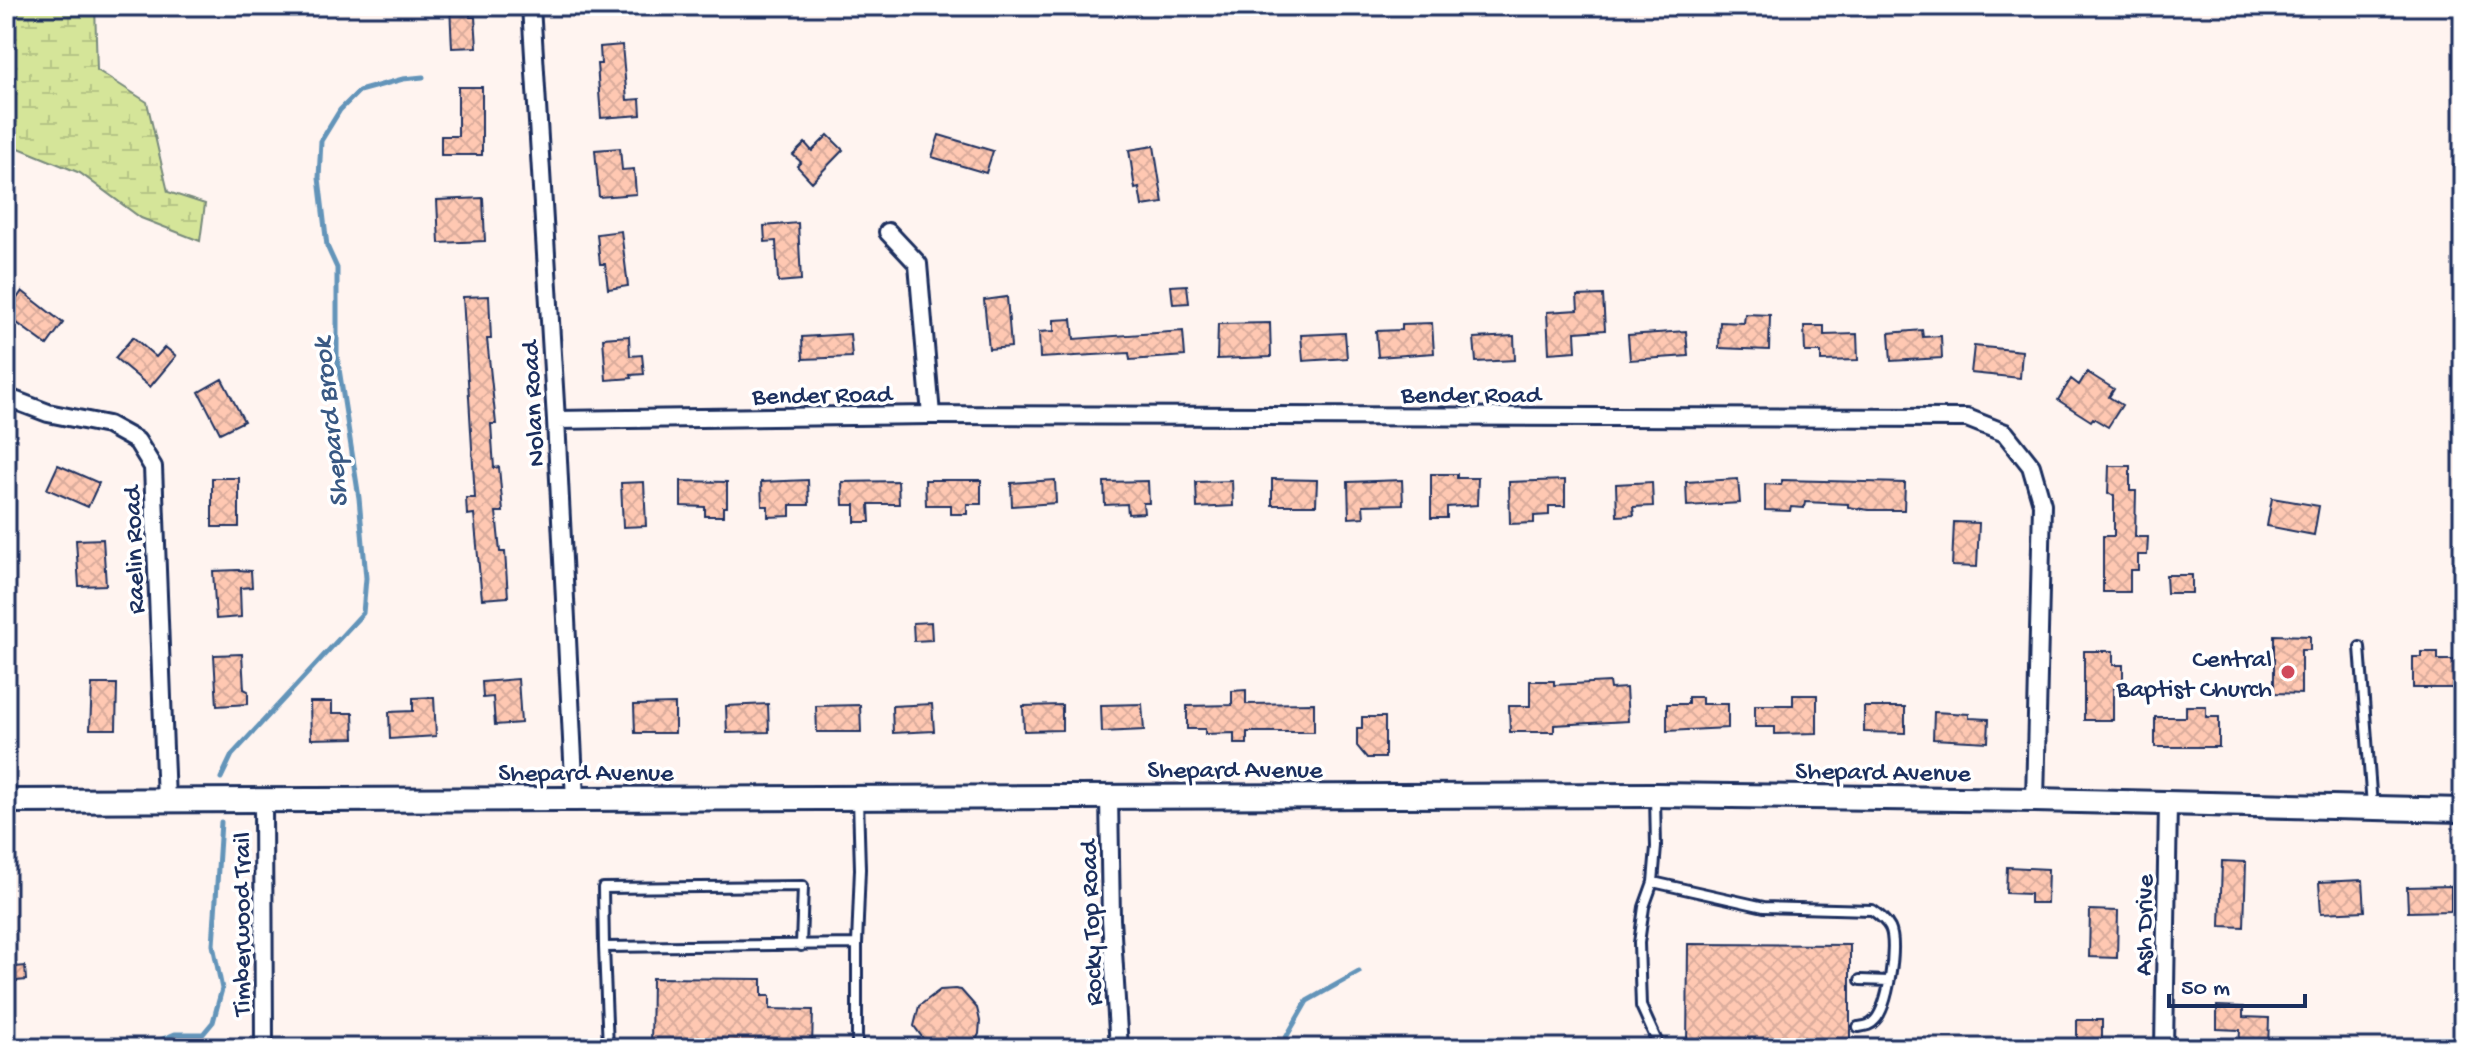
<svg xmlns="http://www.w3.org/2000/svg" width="2469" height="1054" viewBox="0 0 2469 1054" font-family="'Gochi Hand',sans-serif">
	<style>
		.wetland { fill: url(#wetland-marsh); stroke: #788a7c; stroke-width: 2 }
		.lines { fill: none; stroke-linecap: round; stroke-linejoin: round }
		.stream { stroke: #6494b9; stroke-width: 5 }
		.building { fill: url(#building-cross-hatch); stroke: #1b2f5e; stroke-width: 2 }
		.lane-casing { stroke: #1b2f5e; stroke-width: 14 }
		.street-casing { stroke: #1b2f5e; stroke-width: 22 }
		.secondary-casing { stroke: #1b2f5e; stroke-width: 28 }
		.lane { stroke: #fff; stroke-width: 8 }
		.street { stroke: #fff; stroke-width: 16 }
		.secondary { stroke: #fff; stroke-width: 22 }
		.poi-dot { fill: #d1495b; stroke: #fff; stroke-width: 3 }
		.labels { text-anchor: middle; stroke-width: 7; stroke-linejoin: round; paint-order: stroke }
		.street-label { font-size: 26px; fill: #1b2f5e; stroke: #fff }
		.poi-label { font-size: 26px; fill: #1b2f5e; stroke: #fff; text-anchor: end }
		.water-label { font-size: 28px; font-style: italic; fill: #395984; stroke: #fff }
	</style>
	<defs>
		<pattern id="wetland-marsh" width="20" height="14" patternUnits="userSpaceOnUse" patternTransform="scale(2)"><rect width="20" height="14" fill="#d5e599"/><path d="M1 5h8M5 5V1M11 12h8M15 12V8" fill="none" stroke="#b6c586"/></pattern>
		<pattern id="building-cross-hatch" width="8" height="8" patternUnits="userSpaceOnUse" patternTransform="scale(2)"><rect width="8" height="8" fill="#ffc8b2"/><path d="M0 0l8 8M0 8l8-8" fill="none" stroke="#daac9c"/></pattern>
	</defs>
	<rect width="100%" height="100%" fill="#fff4f0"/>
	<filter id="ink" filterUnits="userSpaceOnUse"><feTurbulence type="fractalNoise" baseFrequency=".0125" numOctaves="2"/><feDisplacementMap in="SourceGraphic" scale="16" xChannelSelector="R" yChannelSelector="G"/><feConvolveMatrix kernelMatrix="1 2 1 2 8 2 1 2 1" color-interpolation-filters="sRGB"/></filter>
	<g filter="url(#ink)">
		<path class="wetland" d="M 6,6 L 95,6 L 97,70 L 147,102 L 168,192 L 205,204 L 200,241 L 141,218 L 80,173 L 19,148 L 6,146 Z"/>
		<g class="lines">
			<path class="stream" d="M 221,778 L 232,755 L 363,613 L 366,578 L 359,498 L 337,356 L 337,268 L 327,246 L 319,178 L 321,141 L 340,110 L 359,91 L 403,79 L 423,77
				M 150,1048 L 151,1044 L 175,1034 L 203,1034 L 213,1022 L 222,989 L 213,945 L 221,822
				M 1280,1048 L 1307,1001 L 1359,972"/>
		</g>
		<path class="building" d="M 450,6 L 470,6 L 470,17 L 475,17 L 477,47 L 452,48 Z
			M 622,45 L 627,100 L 640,99 L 641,115 L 601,118 L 597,64 L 601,64 L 600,47 Z
			M 458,87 L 482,87 L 482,155 L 441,155 L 441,136 L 458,136 Z
			M 828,135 L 843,150 L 812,182 L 797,166 L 801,162 L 793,155 L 805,143 L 812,151 Z
			M 939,135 L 993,151 L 986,173 L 932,157 Z
			M 1154,146 L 1163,203 L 1142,206 L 1139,188 L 1135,189 L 1129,150 Z
			M 620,148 L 622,170 L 634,169 L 636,194 L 599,197 L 595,150 Z
			M 483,198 L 485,241 L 439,243 L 437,200 Z
			M 798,223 L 801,280 L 778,282 L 776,241 L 765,242 L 764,226 Z
			M 621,231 L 628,286 L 608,289 L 605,264 L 600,264 L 597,234 Z
			M 1187,285 L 1189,303 L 1173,304 L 1171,286 Z
			M 22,291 L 63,323 L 47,345 L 6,315 Z
			M 1603,295 L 1605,330 L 1575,332 L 1576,351 L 1549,353 L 1547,312 L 1578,310 L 1577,296 Z
			M 489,296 L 491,339 L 487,339 L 496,424 L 491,424 L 494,468 L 499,467 L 503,512 L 496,512 L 500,552 L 505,552 L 508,597 L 482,599 L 474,514 L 467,515 L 466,498 L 475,498 L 463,297 Z
			M 1007,297 L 1011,347 L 989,349 L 984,300 Z
			M 1745,314 L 1770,315 L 1769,350 L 1719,348 L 1720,322 L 1744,323 Z
			M 1072,319 L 1074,339 L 1183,331 L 1185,356 L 1130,360 L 1129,353 L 1040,358 L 1039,332 L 1054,331 L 1054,320 Z
			M 1270,323 L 1271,357 L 1217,359 L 1218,324 Z
			M 1432,323 L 1434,353 L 1378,357 L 1376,331 L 1402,330 L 1402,324 Z
			M 1804,326 L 1824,326 L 1824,335 L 1857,334 L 1858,360 L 1821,361 L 1821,352 L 1805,352 Z
			M 1922,330 L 1923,337 L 1941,336 L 1942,358 L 1891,361 L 1889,333 Z
			M 1686,331 L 1688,356 L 1630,360 L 1628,335 Z
			M 1345,333 L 1347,358 L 1303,361 L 1301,335 Z
			M 850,334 L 852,357 L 803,359 L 802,337 Z
			M 629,336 L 630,356 L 642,355 L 644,374 L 631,375 L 632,378 L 606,380 L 603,338 Z
			M 1514,336 L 1515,360 L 1476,362 L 1474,338 Z
			M 133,337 L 156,357 L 165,347 L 176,356 L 150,387 L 115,358 Z
			M 1974,346 L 2022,351 L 2020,378 L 1971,373 Z
			M 2087,372 L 2114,389 L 2109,397 L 2122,405 L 2108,427 L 2093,418 L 2091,421 L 2058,400 L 2071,379 L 2079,385 Z
			M 222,379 L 244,421 L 220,433 L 199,392 Z
			M 58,465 L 99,483 L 88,507 L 47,489 Z
			M 2109,466 L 2130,466 L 2130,491 L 2136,491 L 2135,537 L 2148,537 L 2147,555 L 2138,555 L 2138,570 L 2130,570 L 2130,592 L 2103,592 L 2103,536 L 2114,536 L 2114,495 L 2108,494 Z
			M 1431,474 L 1457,474 L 1457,478 L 1478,478 L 1477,505 L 1447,507 L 1447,518 L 1431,518 Z
			M 212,478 L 239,478 L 239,527 L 212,527 Z
			M 1272,479 L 1317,480 L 1316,505 L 1272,505 Z
			M 1738,479 L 1740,503 L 1687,506 L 1686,482 Z
			M 808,480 L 809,505 L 790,505 L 790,516 L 768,517 L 768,506 L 762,506 L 761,482 Z
			M 925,480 L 981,480 L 981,504 L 967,504 L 967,514 L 951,514 L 951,505 L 926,505 Z
			M 1055,480 L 1056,503 L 1012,506 L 1011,483 Z
			M 1402,480 L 1403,504 L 1363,505 L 1364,517 L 1349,518 L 1348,482 Z
			M 1565,480 L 1565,506 L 1549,506 L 1549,515 L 1534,516 L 1534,523 L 1510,524 L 1509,482 Z
			M 1782,480 L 1905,483 L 1904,510 L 1869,510 L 1848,507 L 1848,504 L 1805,502 L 1804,508 L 1791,507 L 1790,511 L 1765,510 L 1765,484 L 1781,485 Z
			M 681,481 L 727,482 L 727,507 L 723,507 L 723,516 L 705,516 L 705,507 L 681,506 Z
			M 898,481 L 899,504 L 869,504 L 870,522 L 855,522 L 855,505 L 843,505 L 842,482 Z
			M 1148,481 L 1149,503 L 1143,503 L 1144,513 L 1128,514 L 1127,504 L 1105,505 L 1104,482 Z
			M 1232,481 L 1233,506 L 1197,508 L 1196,482 Z
			M 644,482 L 646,526 L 623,527 L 621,483 Z
			M 1652,482 L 1653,506 L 1633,507 L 1634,515 L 1617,516 L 1616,484 Z
			M 2272,498 L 2319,506 L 2314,535 L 2267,526 Z
			M 1954,522 L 1979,523 L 1977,567 L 1952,566 Z
			M 103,539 L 106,585 L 79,586 L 76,540 Z
			M 238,570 L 251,571 L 252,587 L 240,588 L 241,617 L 216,619 L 213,571 Z
			M 2166,575 L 2192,575 L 2192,593 L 2167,593 Z
			M 931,622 L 932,640 L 914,641 L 913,623 Z
			M 2274,635 L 2310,636 L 2310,650 L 2301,650 L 2301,694 L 2274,693 Z
			M 2084,651 L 2113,651 L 2113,665 L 2123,665 L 2123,688 L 2113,688 L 2113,720 L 2084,720 Z
			M 2421,652 L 2438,652 L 2438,660 L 2463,660 L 2463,688 L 2413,688 L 2413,657 L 2421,657 Z
			M 242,654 L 244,689 L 248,691 L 248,704 L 217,706 L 214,655 Z
			M 518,679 L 521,723 L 495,725 L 493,697 L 483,698 L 482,682 Z
			M 1530,681 L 1554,681 L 1554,685 L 1609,682 L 1610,689 L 1626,688 L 1628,721 L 1554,725 L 1554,732 L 1510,732 L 1509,706 L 1530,706 Z
			M 92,684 L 117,684 L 116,729 L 90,729 Z
			M 1246,690 L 1246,704 L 1314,703 L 1314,732 L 1247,732 L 1247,744 L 1234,744 L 1234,733 L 1205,734 L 1205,729 L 1187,729 L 1187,706 L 1232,705 L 1232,691 Z
			M 1793,695 L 1817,695 L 1817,733 L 1775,734 L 1775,727 L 1755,727 L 1755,705 L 1793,705 Z
			M 434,697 L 436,736 L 390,739 L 389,712 L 413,711 L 413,698 Z
			M 1688,697 L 1702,697 L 1702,704 L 1728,704 L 1728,728 L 1667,731 L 1667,704 L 1688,704 Z
			M 310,702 L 332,702 L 332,713 L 353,713 L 354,738 L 311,739 Z
			M 675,704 L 675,733 L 635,733 L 634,705 Z
			M 768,704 L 769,732 L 727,733 L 726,706 Z
			M 932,704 L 934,731 L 893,733 L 892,706 Z
			M 1142,704 L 1144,730 L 1102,732 L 1101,705 Z
			M 860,705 L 861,732 L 817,732 L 816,706 Z
			M 1062,705 L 1062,730 L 1024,731 L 1023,706 Z
			M 2186,706 L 2206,706 L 2206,717 L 2219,717 L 2219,747 L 2155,747 L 2155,717 L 2186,717 Z
			M 1864,707 L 1905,707 L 1905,733 L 1864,732 Z
			M 1934,712 L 1969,714 L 1969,718 L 1989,719 L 1988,742 L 1933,739 Z
			M 1362,717 L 1385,717 L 1385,758 L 1367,758 L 1357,746 L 1357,728 L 1362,728 Z
			M 2222,861 L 2246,862 L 2244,927 L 2220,926 Z
			M 2007,867 L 2048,869 L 2047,903 L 2030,903 L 2030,894 L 2006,893 Z
			M 2363,880 L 2365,911 L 2321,913 L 2319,882 Z
			M 2451,886 L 2451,911 L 2408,912 L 2407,887 Z
			M 2090,910 L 2118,911 L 2117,958 L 2089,957 Z
			M 1688,944 L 1850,945 L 1850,1048 L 1687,1048 Z
			M 25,966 L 26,980 L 7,982 L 6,968 Z
			M 652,978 L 762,979 L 762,996 L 770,996 L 770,1009 L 813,1010 L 812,1048 L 651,1048 Z
			M 955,989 L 961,990 L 977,1008 L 980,1021 L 979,1034 L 975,1042 L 961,1048 L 930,1048 L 914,1026 L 919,1006 L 940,990 Z
			M 2217,1006 L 2243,1007 L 2243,1017 L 2269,1018 L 2268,1048 L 2239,1048 L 2240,1030 L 2217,1029 Z
			M 2077,1020 L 2102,1020 L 2102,1048 L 2077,1048 Z"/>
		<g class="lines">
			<defs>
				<path id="lane" d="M 2360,647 L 2372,806
					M 1655,796 L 1656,847 L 1653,882 L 1644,907 L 1639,943 L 1641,1006 L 1660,1048
					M 1653,882 L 1764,907 L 1872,910 C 1879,915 1886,920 1890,928 C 1898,945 1888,1007 1875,1020 C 1870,1026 1865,1026 1858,1027
					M 857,943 L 857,1048
					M 801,946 L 803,886 L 603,888 L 604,947 L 857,944 L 860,869 L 858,799
					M 604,947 L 608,1048
					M 1860,980 L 1889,981"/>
				<path id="street" d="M 531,6 L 556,420 L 575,799
					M 888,232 L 918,264 L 931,415
					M 6,397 L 48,413 L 108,425 L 137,441 L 153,467 L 166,800
					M 556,420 L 931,415 L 1967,418 L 2005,433 L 2031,466 L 2042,504 L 2035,800
					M 1109,797 L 1111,919 L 1119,1048
					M 263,800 L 264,1048
					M 2164,1048 L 2168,803"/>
				<path id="secondary" d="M 6,801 L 1655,795 L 2035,800 L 2463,810"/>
			</defs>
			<use href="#lane" class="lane-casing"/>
			<use href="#street" class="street-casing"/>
			<use href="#secondary" class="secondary-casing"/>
			<use href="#lane" class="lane"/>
			<use href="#street" class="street"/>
			<use href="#secondary" class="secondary"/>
		</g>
	</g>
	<circle class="poi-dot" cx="2288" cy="672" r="8"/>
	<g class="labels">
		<g class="street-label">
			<text transform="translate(822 393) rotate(-1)" y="9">Bender Road</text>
			<text x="1471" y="402">Bender Road</text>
			<text transform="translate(531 404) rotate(-93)" y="9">Nolan Road</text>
			<text transform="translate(132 550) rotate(-92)" y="9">Raelin Road</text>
			<text x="1235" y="777">Shepard Avenue</text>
			<text transform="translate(1883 770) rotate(1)" y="9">Shepard Avenue</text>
			<text x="586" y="780">Shepard Avenue</text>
			<text transform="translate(1089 923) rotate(-92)" y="9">Rocky Top Road</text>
			<text transform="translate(240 924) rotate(-90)" y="9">Timberwood Trail</text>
			<text transform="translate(2142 925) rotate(-89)" y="9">Ash Drive</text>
		</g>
		<g class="poi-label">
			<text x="2272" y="666">Central<tspan x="2272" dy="30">Baptist Church</tspan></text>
		</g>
		<g class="water-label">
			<text transform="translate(328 423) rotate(-96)" y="10">Shepard Brook</text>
		</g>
	</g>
	<rect width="2469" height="1054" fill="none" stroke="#fff" stroke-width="32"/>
	<rect x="16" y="16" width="2437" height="1022" fill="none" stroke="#1b2f5e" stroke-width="3" filter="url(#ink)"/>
	<path d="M2169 994v12h136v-12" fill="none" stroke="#1b2f5e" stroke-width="4"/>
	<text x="2181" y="994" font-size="24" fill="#1b2f5e" stroke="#ffffff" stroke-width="6" paint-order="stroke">50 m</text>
</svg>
